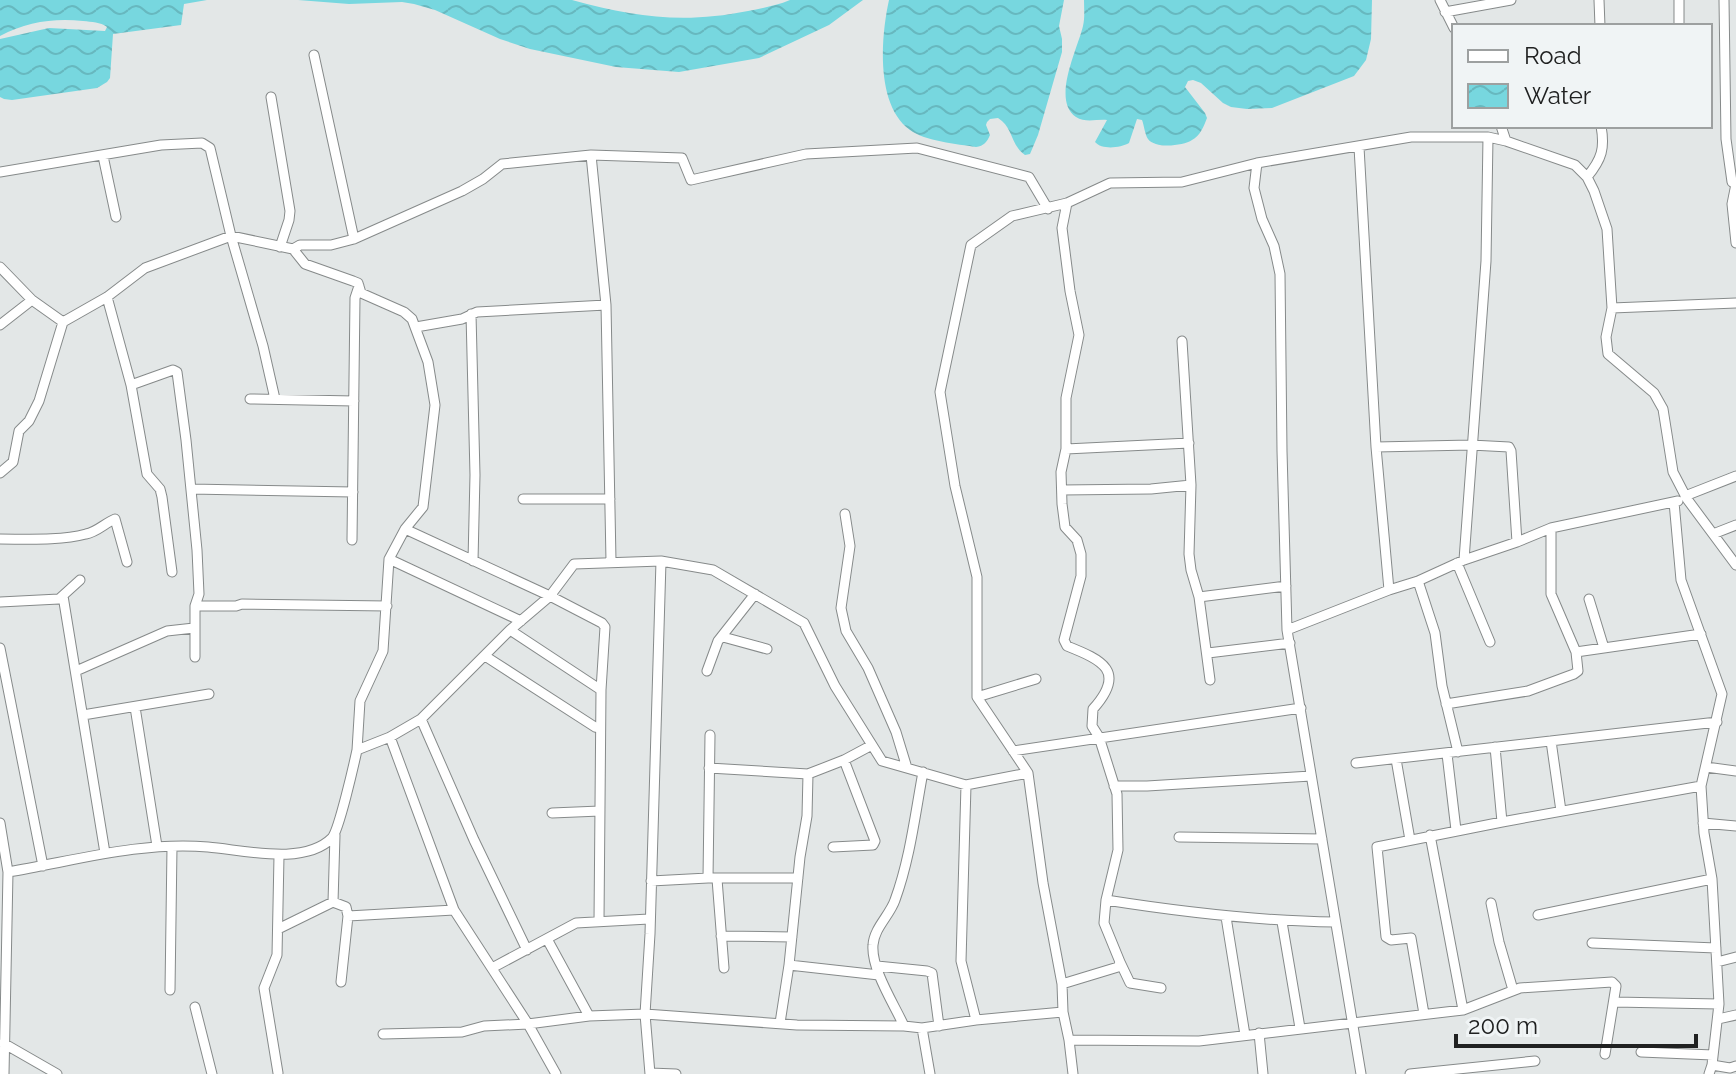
<svg xmlns="http://www.w3.org/2000/svg" width="1736" height="1074" viewBox="0 0 1736 1074" font-family="Raleway,sans-serif">
	<style>
		.water { fill: url(#water-waves) }
		.lines { fill: none; stroke-linecap: round; stroke-linejoin: round }
		.minor-casing { stroke: #868a8a; stroke-width: 11 }
		.minor { stroke: #fff; stroke-width: 9 }
	</style>
	<defs>
		<pattern id="water-waves" width="16" height="10" patternUnits="userSpaceOnUse" patternTransform="scale(2)"><rect width="16" height="10" fill="#77d7df"/><path d="M0 5q4-4 8 0t8 0" fill="none" stroke="#67b8bf"/></pattern>
	</defs>
	<rect width="100%" height="100%" fill="#e3e7e7"/>
	<path class="water" d="M 0,0 L 207,0 L 184,4 L 181,25 L 113,34 L 110,78 L 107,82 L 97,88 L 12,100 L 4,99 L 0,97 L 0,39 L 49,28 L 105,31 L 107,27 C 100,22 92,22 83,21 C 53,18 27,22 0,36 Z
		M 298,0 L 572,0 C 635,17 683,24 748,11 C 762,8 776,6 790,0 L 863,0 L 829,25 L 759,58 L 679,72 L 616,67 L 530,49 L 500,39 L 435,10 L 414,4 L 402,2 L 349,4 Z
		M 889,0 L 1064,0 L 1059,26 L 1062,39 L 1062,52 L 1038,135 L 1030,154 L 1025,155 C 1011,146 1013,127 998,118 L 990,119 L 987,122 L 986,125 L 990,135 C 987,142 984,146 976,147 C 957,144 925,141 910,130 C 875,105 881,36 889,0 Z
		M 1084,0 L 1372,0 L 1371,39 L 1366,60 L 1354,76 L 1272,108 L 1247,109 L 1231,107 L 1223,103 L 1201,83 L 1193,80 L 1188,81 L 1185,87 L 1205,113 L 1207,118 C 1204,126 1200,136 1192,140 C 1183,146 1155,149 1148,139 C 1145,135 1144,125 1142,120 L 1137,119 L 1129,143 C 1120,148 1102,150 1095,142 L 1107,120 C 1097,119 1085,123 1076,117 C 1051,100 1078,48 1083,26 C 1085,17 1084,9 1084,0 Z"/>
	<g class="lines">
		<defs>
			<path id="minor" d="M 1440,0 L 1454,28
				M 1599,0 L 1600,26
				M 1679,0 L 1679,26
				M 1724,0 L 1726,139 L 1732,182 L 1736,184
				M 1445,12 L 1511,0
				M 314,55 L 354,239
				M 271,97 L 290,211 L 289,220 L 280,247
				M 1501,126 L 1506,141 L 1575,165 L 1587,177 L 1594,191 L 1607,229 L 1612,308 L 1606,337 L 1608,354 L 1654,393 L 1663,409 L 1673,472 L 1687,499 L 1736,565
				M 1359,147 L 1376,447 L 1389,590
				M 591,155 L 606,305 L 611,561
				M 103,156 L 116,217
				M 1257,163 L 1254,188 L 1262,219 L 1274,246 L 1280,274 L 1282,451 L 1287,630 L 1361,1074
				M 0,172 L 161,145 L 202,143 L 210,148 L 231,236 L 263,346 L 275,399
				M 1587,177 C 1602,159 1605,148 1601,126
				M 1736,184 L 1732,204 L 1736,243
				M 293,249 L 305,264 L 353,281 L 358,283 L 361,293 L 404,312 L 412,319 L 428,362 L 435,405 L 423,507 L 405,529 L 389,559 L 383,651 L 360,701 L 357,750
				M 0,267 L 32,300 L 63,322 L 107,297 L 145,268 L 231,236 L 293,249 L 300,245 L 331,245 L 354,239 L 462,191 L 483,179 L 502,164 L 591,155 L 682,158 L 691,180 L 806,154 L 917,148 L 1029,177 L 1048,209
				M 107,297 L 131,385 L 147,474 L 160,489 L 162,497 L 172,572
				M 1612,308 L 1736,303
				M 471,314 L 475,475 L 473,561
				M 0,325 L 32,300
				M 416,327 L 462,319 L 477,312 L 606,305
				M 1182,341 L 1191,485 L 1189,554 L 1191,570 L 1199,597 L 1210,680
				M 131,385 L 173,370 L 177,372 L 186,440 L 197,550 L 199,594 L 195,606 L 195,657
				M 250,399 L 354,401
				M 1376,447 L 1471,445 L 1509,447 L 1511,451 L 1517,542
				M 1066,449 L 1189,443
				M 0,473 L 13,462 L 19,431 L 29,421 L 39,401 L 63,322
				M 191,489 L 353,492
				M 1062,490 L 1151,489 L 1191,485
				M 1685,496 L 1736,476
				M 523,499 L 610,499
				M 1674,502 L 1681,580 L 1722,694 L 1701,786 L 1704,833 L 1712,879 L 1719,1004 L 1712,1065 L 1709,1074
				M 845,514 L 850,546 L 841,608 L 846,631 L 868,668 L 896,732 L 907,768
				M 405,529 L 550,596 L 602,623 L 605,627 L 601,690 L 599,921
				M 1713,534 L 1736,525
				M 0,539 C 27,539 60,541 86,534 C 97,532 105,523 115,519 L 127,562
				M 352,540 L 355,298 L 359,286
				M 389,559 L 521,621
				M 1464,560 L 1486,261 L 1488,137
				M 1457,563 L 1490,642
				M 1418,581 L 1435,633 L 1442,686 L 1458,752
				M 63,596 L 105,853
				M 1199,597 L 1286,586
				M 1589,599 L 1604,648
				M 0,602 L 59,599 L 80,580
				M 195,606 L 236,606 L 242,604 L 387,606
				M 510,630 L 601,690
				M 1287,630 L 1389,590 L 1418,581 L 1464,560 L 1517,542 L 1551,528 L 1678,501
				M 723,637 L 767,649
				M 0,648 L 43,866
				M 1576,652 L 1701,634
				M 1208,653 L 1290,643
				M 485,656 L 595,727 L 600,728
				M 76,671 L 167,631 L 194,628
				M 707,671 L 718,641 L 755,594
				M 977,697 L 1036,679
				M 1446,704 L 1528,691 L 1574,674 L 1578,671 L 1576,652 L 1551,594 L 1551,528
				M 135,707 L 157,846
				M 83,715 L 209,694
				M 421,719 L 474,840 L 527,950
				M 390,737 L 454,910 L 528,1024 L 556,1074
				M 1551,741 L 1561,811
				M 1495,747 L 1502,822
				M 1013,751 L 1301,708
				M 1447,754 L 1456,830
				M 1396,759 L 1410,840
				M 1356,763 L 1717,722
				M 1706,767 L 1736,771
				M 709,768 L 808,774 L 844,760 L 872,745
				M 966,785 L 961,961 L 976,1020
				M 1114,786 L 1147,786 L 1311,776
				M 552,813 L 600,811
				M 0,823 L 8,872 L 4,1074
				M 1703,823 L 1736,826
				M 1430,835 L 1463,1010
				M 1179,837 L 1322,839
				M 833,847 L 873,845 L 875,841 L 844,760
				M 8,872 C 74,861 141,841 208,847 C 244,850 304,866 332,838 C 339,830 354,764 357,750 L 390,737 L 421,719 L 510,630 L 550,596 L 574,564 L 661,561 L 713,570 L 804,623 L 835,686 L 882,761 L 966,785 L 1028,773
				M 708,878 L 710,735
				M 717,879 L 724,968
				M 651,881 L 708,878 L 798,878
				M 1106,900 C 1182,912 1257,921 1335,922
				M 333,902 L 335,835
				M 1491,903 L 1499,942 L 1513,990
				M 1538,915 L 1712,879
				M 348,916 L 454,910
				M 1226,917 L 1245,1035
				M 1282,922 L 1300,1028
				M 278,929 L 333,902 L 346,907 L 348,916 L 341,982
				M 721,936 L 792,937
				M 547,939 L 589,1016
				M 1592,943 L 1716,948
				M 1120,962 L 1130,983 L 1161,988
				M 1717,962 L 1736,957
				M 789,965 L 879,975
				M 877,966 L 927,971 L 932,973 L 939,1026
				M 492,968 L 576,923 L 649,919
				M 1062,984 L 1118,967 L 1120,962 L 1104,923 L 1106,900 L 1118,850 L 1117,794 L 1099,737 L 1092,726 L 1093,709 C 1127,671 1102,660 1067,646 L 1064,640 L 1081,576 L 1081,554 L 1077,540 L 1065,527 L 1062,504 L 1061,472 L 1066,449 L 1066,398 L 1079,335 L 1070,291 L 1062,228 L 1067,203
				M 170,990 L 172,847
				M 1614,1002 L 1719,1004
				M 195,1007 L 212,1074
				M 1424,1014 L 1411,938 L 1391,940 L 1386,937 L 1377,847 L 1502,822 L 1701,786
				M 1718,1019 L 1736,1015
				M 780,1023 L 789,965 L 800,857 L 807,816 L 808,774
				M 904,1026 C 894,1004 871,969 873,945 C 874,928 890,915 895,900 C 910,859 915,815 923,772
				M 922,1028 L 930,1074
				M 1259,1033 L 1263,1074
				M 383,1034 L 462,1032 L 484,1026 L 528,1024 L 589,1016 L 645,1014 L 797,1025 L 904,1026 L 922,1028 L 976,1020 L 1063,1012
				M 1069,1040 L 1199,1041 L 1463,1010 L 1520,988 L 1612,982 L 1616,986 L 1605,1054
				M 3,1043 L 57,1074
				M 1641,1052 L 1713,1055
				M 1712,1065 L 1730,1068 L 1736,1066
				M 278,1073 L 264,988 L 277,955 L 279,856
				M 650,1073 L 676,1074
				M 650,1074 L 645,1014 L 650,934 L 661,561
				M 1073,1074 L 1069,1040 L 1063,1012 L 1062,984 L 1043,883 L 1028,773 L 977,697 L 977,577 L 955,486 L 940,392 L 971,245 L 1012,216 L 1067,203 L 1110,183 L 1182,182 L 1257,163 L 1411,137 L 1488,137 L 1506,141
				M 1410,1074 L 1535,1061"/>
		</defs>
		<use href="#minor" class="minor-casing"/>
		<use href="#minor" class="minor"/>
	</g>
	<rect x="1452" y="24" width="260" height="104" fill="#f0f4f5" stroke="#9da0a0" stroke-width="2"/>
	<rect x="1468" y="50" width="40" height="12" fill="#ffffff" stroke="#9da0a0" stroke-width="2"/>
	<text x="1524" y="64" font-size="24" fill="#202121">Road</text>
	<rect x="1468" y="84" width="40" height="24" fill="url(#water-waves)" stroke="#9da0a0" stroke-width="2"/>
	<text x="1524" y="104" font-size="24" fill="#202121">Water</text>
	<path d="M1456 1034v12h240v-12" fill="none" stroke="#202121" stroke-width="4"/>
	<text x="1468" y="1034" font-size="24" fill="#202121" stroke="#f0f4f5" stroke-width="6" paint-order="stroke">200 m</text>
</svg>
